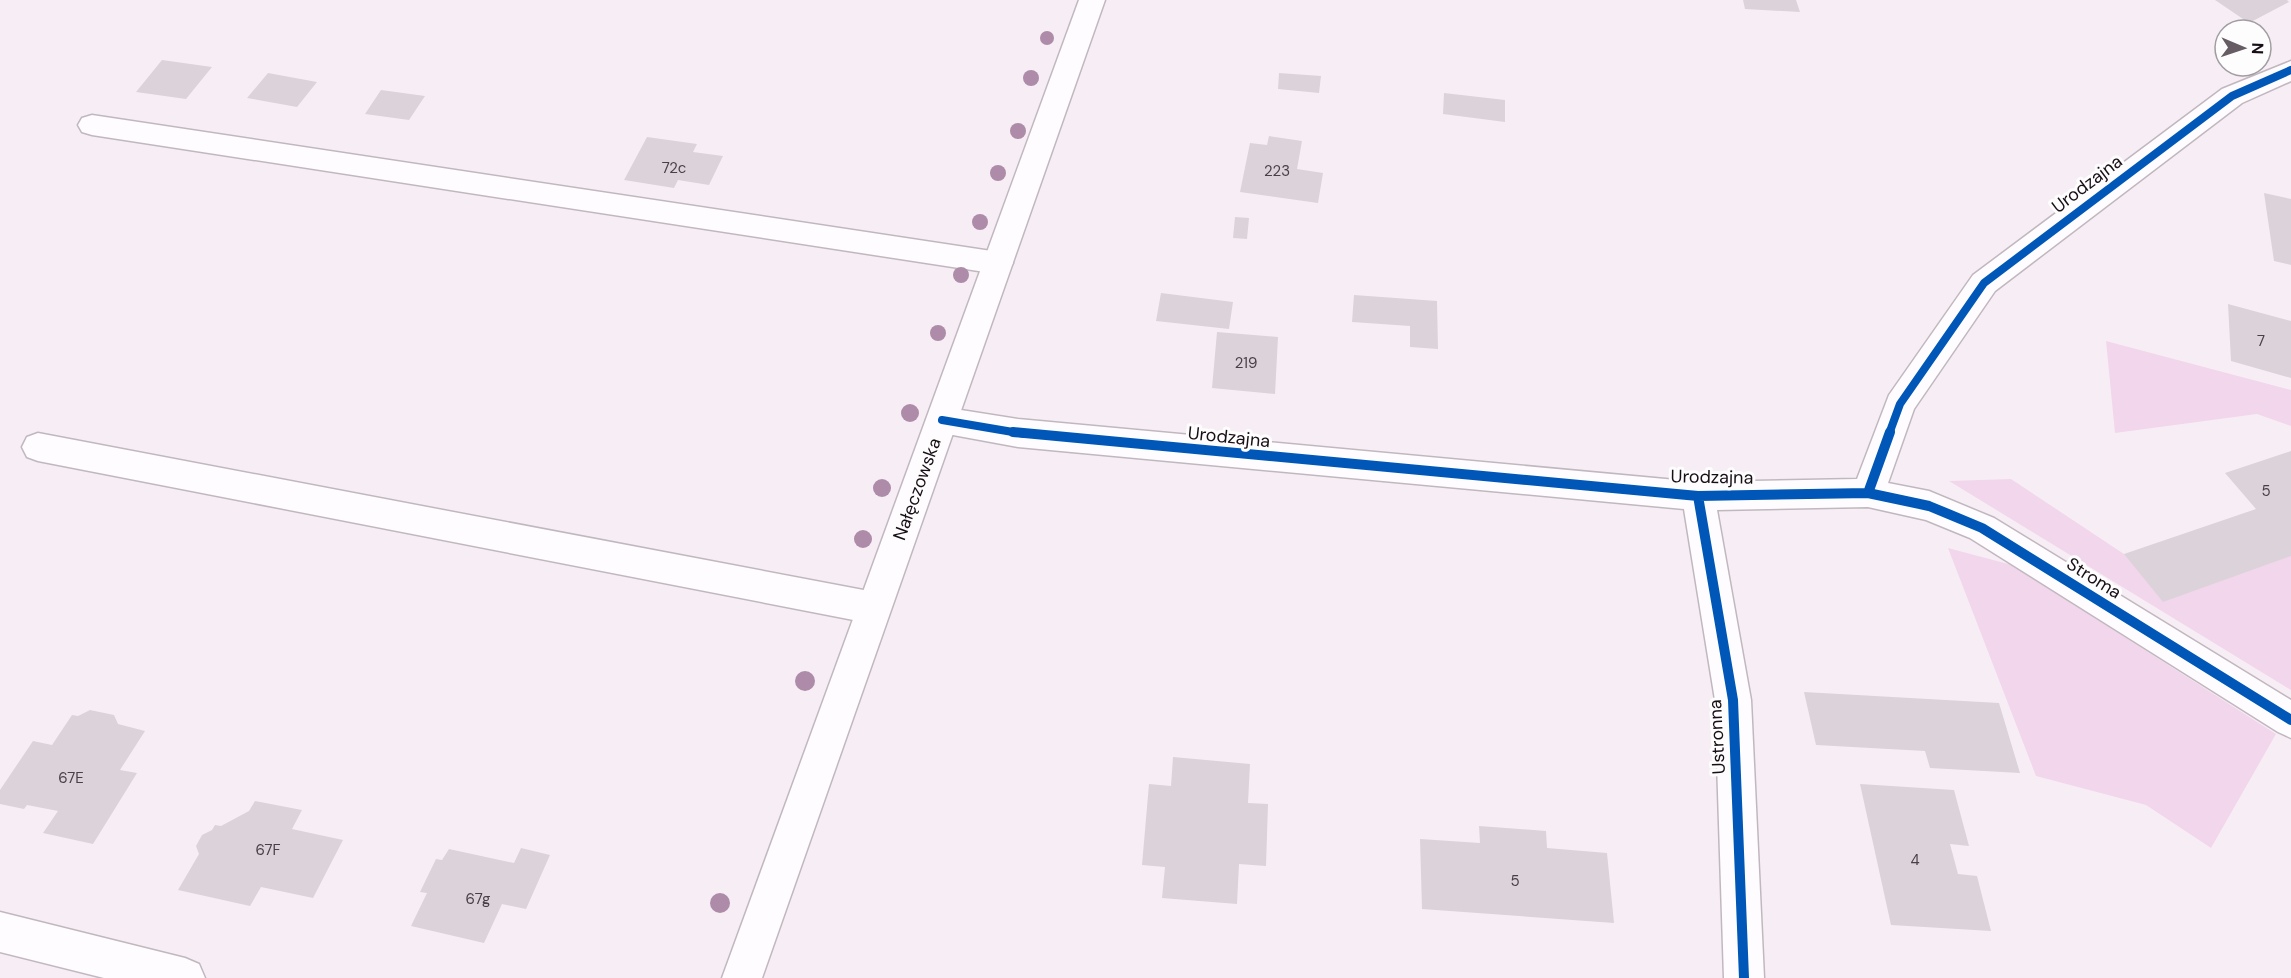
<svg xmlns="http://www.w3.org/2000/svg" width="2291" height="978" viewBox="0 0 2291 978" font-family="'DM Sans',sans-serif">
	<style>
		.green { fill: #f2d6ec }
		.building { fill: #dcd2da }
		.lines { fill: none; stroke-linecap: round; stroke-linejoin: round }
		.minor-casing { stroke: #c1b8bf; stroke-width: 3 }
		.major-casing { stroke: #c1b8bf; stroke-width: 3 }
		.minor { fill: #fefcfe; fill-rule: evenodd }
		.major { fill: #fefcfe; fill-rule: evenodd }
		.cycleway-far1-casing { stroke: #fdfdfd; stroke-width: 10 }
		.cycleway-casing { stroke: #fdfdfd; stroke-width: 14 }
		.cycleway-far1 { stroke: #0057b8; stroke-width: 8 }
		.cycleway { stroke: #0057b8; stroke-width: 10 }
		.tree { fill: #ae8ba9 }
		.labels { text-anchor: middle; stroke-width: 6; stroke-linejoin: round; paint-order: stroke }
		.number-label { font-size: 15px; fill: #493f47 }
		.street-label { font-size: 18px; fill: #180e16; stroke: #fdfdfd }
	</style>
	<rect width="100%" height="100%" fill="#f7eef5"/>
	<path class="green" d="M 2106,341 L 2291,390 L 2291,426 L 2257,414 L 2115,433 Z
		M 2011,479 L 2124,554 L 2291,556 L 2291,690 L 1949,481 Z
		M 1948,548 L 2012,565 L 2276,734 L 2211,848 L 2146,805 L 2036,776 Z"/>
	<path class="building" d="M 1743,0 L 1796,0 L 1800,12 L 1745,9 Z
		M 2215,0 L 2287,0 L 2289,2 L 2249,23 Z
		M 162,60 L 212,67 L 186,99 L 136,92 Z
		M 268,73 L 317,82 L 297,107 L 247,98 Z
		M 1279,73 L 1321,76 L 1319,93 L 1278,89 Z
		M 381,90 L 425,96 L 409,120 L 365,114 Z
		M 1444,93 L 1505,100 L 1505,122 L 1443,114 Z
		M 1269,136 L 1302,141 L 1297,169 L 1323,173 L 1318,203 L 1240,192 L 1250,143 L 1267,145 Z
		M 647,137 L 697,144 L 693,152 L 723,156 L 709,185 L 678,180 L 674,188 L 624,180 Z
		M 2264,193 L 2291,199 L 2291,265 L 2274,261 Z
		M 1235,217 L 1249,218 L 1247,239 L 1233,238 Z
		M 1161,293 L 1233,302 L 1229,329 L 1156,321 Z
		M 1354,295 L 1437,301 L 1438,349 L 1410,347 L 1410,326 L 1352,322 Z
		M 2228,304 L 2291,321 L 2291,378 L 2231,361 Z
		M 1217,332 L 1278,337 L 1275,394 L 1212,388 Z
		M 2291,451 L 2291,556 L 2163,602 L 2124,554 L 2256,509 L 2225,473 Z
		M 1804,692 L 1999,703 L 2020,773 L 1930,768 L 1925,751 L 1816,745 Z
		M 90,710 L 114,715 L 118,724 L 145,731 L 120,770 L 137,773 L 93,844 L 43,833 L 58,811 L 27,805 L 24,809 L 0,804 L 0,790 L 33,741 L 52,745 L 72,715 L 78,716 Z
		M 1173,757 L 1250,764 L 1248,803 L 1268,804 L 1266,866 L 1239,864 L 1237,904 L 1162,898 L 1165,867 L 1142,865 L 1149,784 L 1171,786 Z
		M 1860,784 L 1954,790 L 1969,846 L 1950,844 L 1958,874 L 1977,876 L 1991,931 L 1891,925 Z
		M 255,801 L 302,810 L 292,829 L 343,840 L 313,898 L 261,887 L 250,906 L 178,890 L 199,854 L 196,846 L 202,835 L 212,830 L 215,825 L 221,826 L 249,811 Z
		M 1479,826 L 1546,831 L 1547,848 L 1607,853 L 1614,923 L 1422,909 L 1420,839 L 1480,843 Z
		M 521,848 L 550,855 L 526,909 L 502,904 L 484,943 L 411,926 L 427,893 L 420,892 L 436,859 L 442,860 L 449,849 L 514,863 Z"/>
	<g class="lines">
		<defs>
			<path id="minor" d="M 2291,61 L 2291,81 L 2242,103 L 1995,291 L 1914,409 L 1888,483 L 1929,491 L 1994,518 L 2291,700 L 2291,738 L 2278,732 L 1970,538 L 1926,520 L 1868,507 L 1717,510 L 1751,700 L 1764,978 L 1724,978 L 1715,700 L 1684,509 L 1018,447 L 942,433 L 931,429 L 926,420 L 931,411 L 942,407 L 1018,419 L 1698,482 L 1857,479 L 1889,395 L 1973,275 L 2222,89 Z
				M 92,115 L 998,252 L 1008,255 L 1013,263 L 1008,271 L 998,274 L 92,135 L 82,132 L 78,125 L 82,118 Z
				M 38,433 L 874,592 L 886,597 L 891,608 L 886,619 L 874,624 L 38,461 L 27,457 L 22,447 L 27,437 Z
				M 0,912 L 185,958 L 199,964 L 205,978 L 104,978 L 0,952 Z"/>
			<path id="major" d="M 1079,0 L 1105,0 L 762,978 L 722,978 Z"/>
		</defs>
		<use href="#minor" class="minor-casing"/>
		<use href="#major" class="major-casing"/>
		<use href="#minor" class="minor"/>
		<use href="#major" class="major"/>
		<defs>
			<path id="cycleway-far1" d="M 942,420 L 1025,434
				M 1889,434 L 1900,404 L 1984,283 L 2232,96 L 2291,70"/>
			<path id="cycleway" d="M 1013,432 L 1698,496 L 1868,493 L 1929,506 L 1982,528 L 2291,720
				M 1868,493 L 1890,432
				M 1698,496 L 1733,700 L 1744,978"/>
		</defs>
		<use href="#cycleway-far1" class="cycleway-far1-casing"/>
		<use href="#cycleway" class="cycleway-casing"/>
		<use href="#cycleway-far1" class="cycleway-far1"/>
		<use href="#cycleway" class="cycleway"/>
	</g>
	<g class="tree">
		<circle cx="1047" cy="38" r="7"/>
		<circle cx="1031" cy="78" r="8"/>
		<circle cx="1018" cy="131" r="8"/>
		<circle cx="998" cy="173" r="8"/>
		<circle cx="980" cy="222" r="8"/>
		<circle cx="961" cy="275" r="8"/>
		<circle cx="938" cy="333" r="8"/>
		<circle cx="910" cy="413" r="9"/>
		<circle cx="882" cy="488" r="9"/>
		<circle cx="863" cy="539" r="9"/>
		<circle cx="805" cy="681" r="10"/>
		<circle cx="720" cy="903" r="10"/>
	</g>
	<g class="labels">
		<g class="number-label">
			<text x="674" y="173">72c</text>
			<text x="1277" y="176">223</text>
			<text x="2261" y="346">7</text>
			<text x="1246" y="368">219</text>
			<text x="2266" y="496">5</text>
			<text x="71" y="783">67E</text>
			<text x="268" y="855">67F</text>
			<text x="1915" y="865">4</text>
			<text x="1515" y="886">5</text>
			<text x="478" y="904">67g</text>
		</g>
		<g class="street-label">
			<text transform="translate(2087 184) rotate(-37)" y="6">Urodzajna</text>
			<text transform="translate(1229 437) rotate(6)" y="6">Urodzajna</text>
			<text transform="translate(1712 477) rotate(1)" y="6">Urodzajna</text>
			<text transform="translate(917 489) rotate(-70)" y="6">Nałęczowska</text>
			<text transform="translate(2094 578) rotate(32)" y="6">Stroma</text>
			<text transform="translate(1717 737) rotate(-93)" y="6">Ustronna</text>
		</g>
	</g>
	<g transform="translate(2243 48) rotate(92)"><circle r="28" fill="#fdfdfd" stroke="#a19da1" stroke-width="1.5"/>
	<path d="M0-4.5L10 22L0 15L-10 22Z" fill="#665c64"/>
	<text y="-9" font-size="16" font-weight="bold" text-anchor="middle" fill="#180e16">N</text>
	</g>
</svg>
